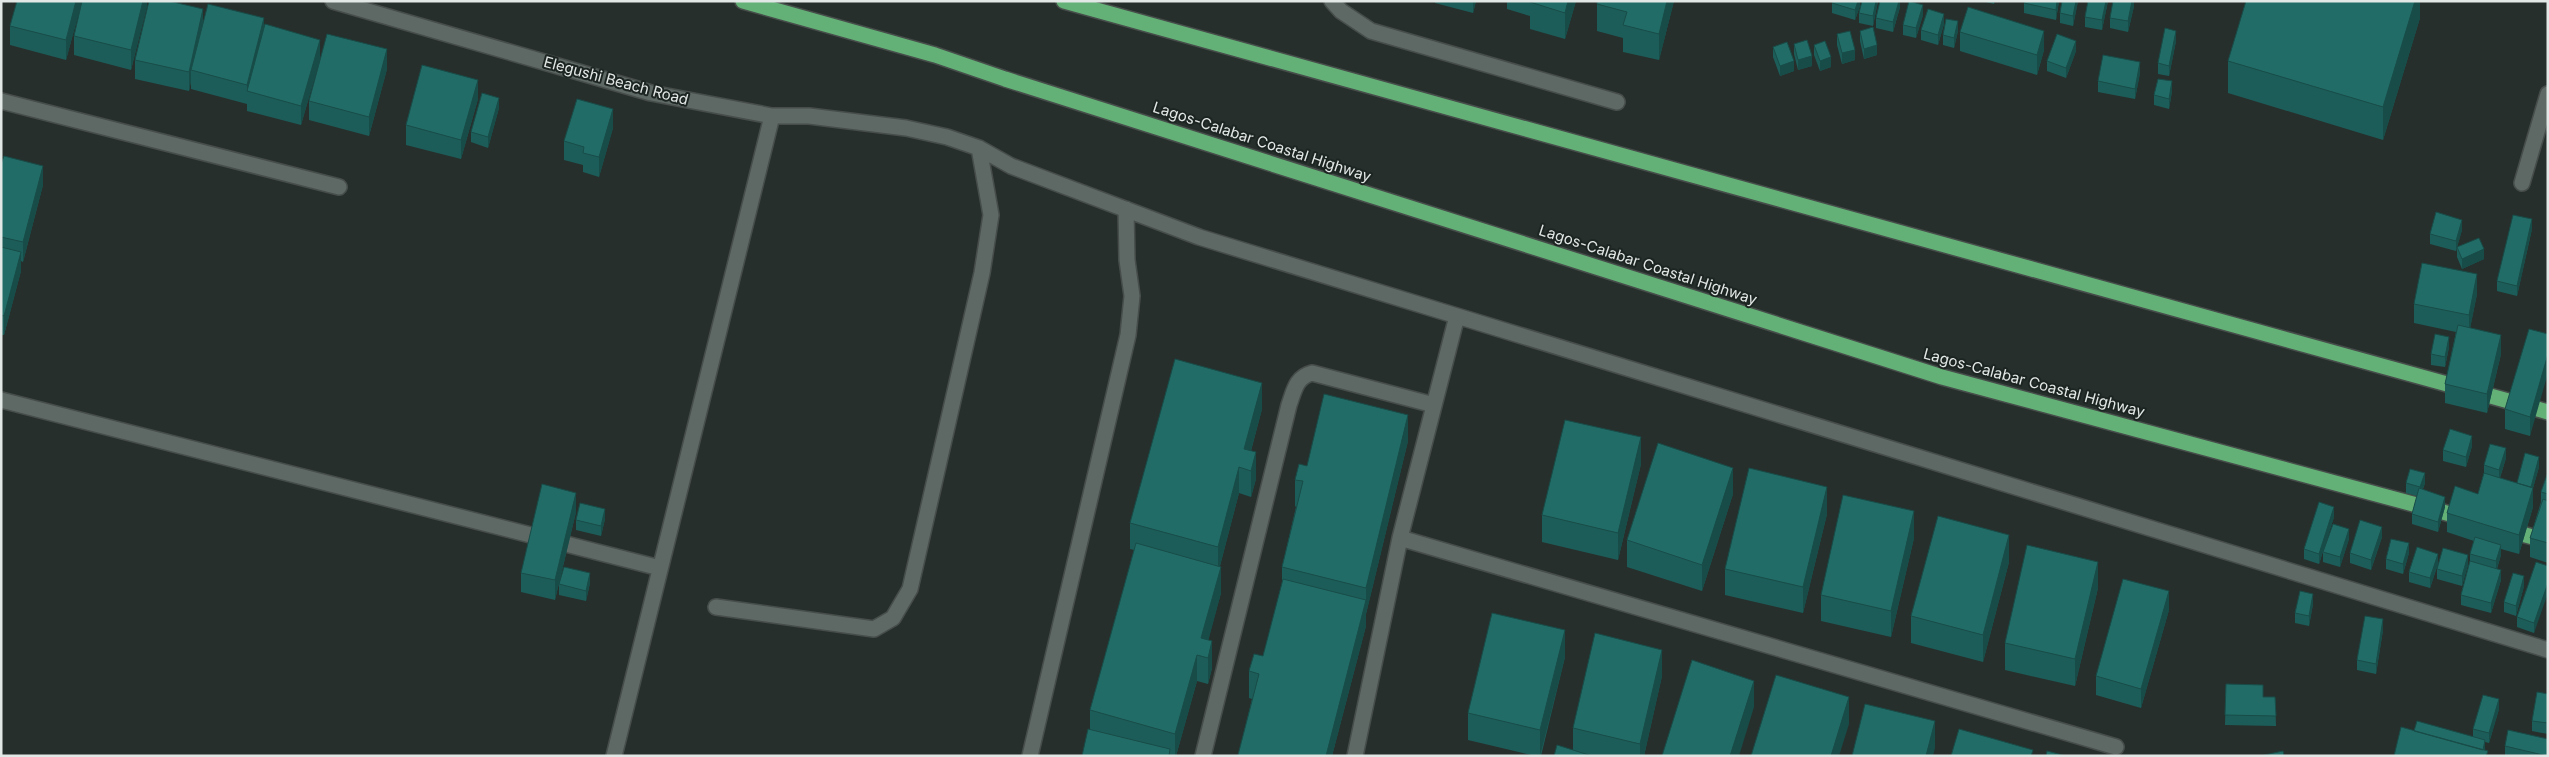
<svg xmlns="http://www.w3.org/2000/svg" width="2549" height="757" viewBox="0 0 2549 757" font-family="Inter,sans-serif">
	<style>
		.lines { fill: none; stroke-linecap: round; stroke-linejoin: round }
		.minor-casing { stroke: #464d4a; stroke-width: 18 }
		.highway-casing { stroke: #464d4a; stroke-width: 18 }
		.minor { stroke: #5e6864; stroke-width: 15 }
		.highway { stroke: #63b176; stroke-width: 15 }
		.wall { fill: #1d5d59 }
		.shaded-wall { fill: #184c48 }
		.building { fill: #226c67; stroke: #184c48 }
		.labels { text-anchor: middle; stroke-width: 4; stroke-linejoin: round; paint-order: stroke }
		.street-label { font-size: 15px; fill: #e2e8e5; stroke: #1d2522 }
	</style>
	<rect width="100%" height="100%" fill="#272f2c"/>
	<g class="lines">
		<defs>
			<path id="minor" d="M 333,1 L 651,93 L 772,116 L 809,116 L 906,128 L 947,137 L 979,148 L 1011,166 L 1199,237 L 1457,316 L 1400,538 L 1355,756
				M 1332,1 L 1341,11 L 1371,31 L 1617,102
				M 1,101 L 339,187
				M 2522,183 L 2548,94
				M 1457,316 L 2548,650
				M 1,400 L 660,568
				M 1400,538 L 2116,747
				M 716,607 L 874,629 L 893,618 L 910,589 L 982,273 L 991,215 L 979,148
				M 614,756 L 772,116
				M 1030,756 L 1128,335 L 1132,296 L 1127,260 L 1126,209
				M 1203,756 L 1289,405 C 1294,391 1296,377 1312,373 L 1434,405"/>
			<path id="highway" d="M 743,1 L 935,55 L 1005,79 L 1942,377 L 2465,518
				M 1064,1 L 2548,412
				M 2507,530 L 2548,541"/>
		</defs>
		<use href="#minor" class="minor-casing"/>
		<use href="#highway" class="highway-casing"/>
		<use href="#minor" class="minor"/>
		<use href="#highway" class="highway"/>
	</g>
	<path class="wall" d="M 17,1 L 82,1 L 66,60 L 10,45 L 10,26 Z
		M 147,1 L 147,6 L 131,70 L 74,55 L 74,36 Z
		M 1435,1 L 1476,1 L 1473,13 L 1435,3 Z
		M 1507,1 L 1576,1 L 1565,39 L 1530,29 L 1530,16 L 1507,9 Z
		M 1674,1 L 1659,60 L 1623,52 L 1623,38 L 1597,31 L 1597,4 Z
		M 1860,1 L 1860,6 L 1855,20 L 1832,13 L 1832,3 Z
		M 1878,1 L 1873,26 L 1859,23 L 1859,13 Z
		M 1900,1 L 1900,7 L 1893,32 L 1876,28 L 1876,18 Z
		M 1982,1 L 1995,1 L 1994,4 Z
		M 2059,1 L 2056,20 L 2024,13 L 2024,3 Z
		M 2078,1 L 2073,26 L 2060,23 L 2060,13 Z
		M 2088,1 L 2108,1 L 2102,30 L 2085,27 L 2085,17 Z
		M 2134,1 L 2134,6 L 2128,32 L 2110,28 L 2110,18 Z
		M 2420,1 L 2420,18 L 2383,140 L 2228,93 L 2228,61 Z
		M 1923,15 L 1916,38 L 1903,35 L 1903,25 Z
		M 203,24 L 264,27 L 320,59 L 301,125 L 247,111 L 247,104 L 191,89 L 191,81 L 189,91 L 135,79 L 135,60 Z
		M 1944,24 L 1938,45 L 1921,40 L 1921,30 Z
		M 1860,31 L 1877,55 L 1864,59 L 1860,41 Z
		M 1958,31 L 1954,48 L 1943,45 L 1943,35 Z
		M 1960,32 L 2044,50 L 2037,75 L 1960,51 Z
		M 1837,34 L 1855,60 L 1842,64 L 1837,45 Z
		M 2176,41 L 2169,76 L 2158,74 L 2158,63 Z
		M 1794,44 L 1812,66 L 1798,70 L 1794,54 Z
		M 1814,45 L 1831,67 L 1820,71 L 1814,55 Z
		M 1773,47 L 1794,71 L 1780,76 L 1773,57 Z
		M 2076,51 L 2066,78 L 2047,71 L 2047,61 Z
		M 387,69 L 369,136 L 309,120 L 309,101 Z
		M 2140,73 L 2135,99 L 2098,92 L 2098,81 Z
		M 2172,91 L 2169,109 L 2154,105 L 2154,95 Z
		M 478,99 L 461,159 L 406,145 L 406,125 Z
		M 499,108 L 488,148 L 471,142 L 471,132 Z
		M 613,128 L 599,177 L 583,172 L 583,165 L 564,160 L 564,141 Z
		M 1,164 L 43,185 L 23,262 L 21,261 L 21,271 L 4,335 L 1,335 Z
		M 2532,229 L 2517,296 L 2497,291 L 2497,281 Z
		M 2462,230 L 2457,247 L 2484,259 L 2462,269 L 2457,257 L 2457,248 L 2456,251 L 2430,244 L 2430,234 Z
		M 2477,294 L 2470,328 L 2501,354 L 2487,413 L 2445,403 L 2445,384 L 2456,332 L 2414,323 L 2414,304 Z
		M 2548,334 L 2530,436 L 2505,429 L 2505,409 Z
		M 2449,347 L 2445,367 L 2431,365 L 2431,354 Z
		M 1262,409 L 1251,451 L 1256,479 L 1251,497 L 1239,493 L 1220,566 L 1221,593 L 1208,640 L 1212,668 L 1208,684 L 1197,681 L 1176,756 L 1082,756 L 1090,730 L 1090,710 L 1134,550 L 1130,549 L 1130,523 Z
		M 1408,441 L 1366,614 L 1366,626 L 1332,756 L 1238,756 L 1252,699 L 1249,698 L 1249,671 L 1263,656 L 1282,586 L 1282,567 L 1296,507 L 1295,506 L 1295,480 L 1307,466 Z
		M 2472,446 L 2466,467 L 2443,461 L 2443,450 Z
		M 2506,458 L 2500,478 L 2517,483 L 2539,467 L 2533,488 L 2533,507 L 2519,554 L 2501,549 L 2501,555 L 2497,569 L 2501,580 L 2491,613 L 2461,605 L 2461,595 L 2470,561 L 2470,554 L 2474,541 L 2447,532 L 2447,513 L 2478,494 L 2484,473 L 2484,465 Z
		M 1641,464 L 1618,560 L 1542,542 L 1542,515 Z
		M 2548,472 L 2548,563 L 2530,557 L 2530,538 L 2541,502 L 2541,492 Z
		M 2406,483 L 2425,483 L 2423,489 L 2445,507 L 2438,532 L 2412,524 L 2412,514 L 2417,496 L 2406,493 Z
		M 1733,494 L 1702,591 L 1627,567 L 1627,540 Z
		M 576,512 L 555,600 L 521,592 L 521,573 Z
		M 1827,514 L 1803,613 L 1725,595 L 1725,569 Z
		M 2334,517 L 2319,564 L 2304,559 L 2304,549 Z
		M 605,519 L 601,536 L 576,530 L 576,520 Z
		M 2382,537 L 2371,570 L 2350,563 L 2350,553 Z
		M 1914,538 L 1891,637 L 1821,621 L 1821,595 Z
		M 2349,539 L 2340,567 L 2323,562 L 2323,552 Z
		M 2409,553 L 2403,574 L 2386,569 L 2386,559 Z
		M 2009,562 L 1983,662 L 1911,643 L 1911,616 Z
		M 2438,564 L 2430,588 L 2409,582 L 2409,572 Z
		M 2468,565 L 2462,586 L 2437,579 L 2437,569 Z
		M 2548,566 L 2534,633 L 2517,627 L 2517,617 Z
		M 590,583 L 586,601 L 559,595 L 559,584 Z
		M 2524,586 L 2516,616 L 2504,612 L 2504,602 Z
		M 2098,588 L 2075,686 L 2005,670 L 2005,643 Z
		M 2313,604 L 2309,626 L 2295,623 L 2295,613 Z
		M 2169,610 L 2141,708 L 2096,695 L 2096,676 Z
		M 2383,630 L 2376,674 L 2357,670 L 2357,660 Z
		M 1565,657 L 1541,756 L 1535,756 L 1468,740 L 1468,713 Z
		M 1662,676 L 1644,756 L 1554,756 L 1573,750 L 1573,728 Z
		M 2226,684 L 2263,697 L 2275,697 L 2276,726 L 2225,725 Z
		M 2548,694 L 2548,734 L 2532,731 L 2532,721 Z
		M 2499,709 L 2489,743 L 2485,742 L 2485,751 L 2488,756 L 2414,731 L 2473,737 L 2473,729 Z
		M 2505,746 L 2548,756 L 2505,756 Z"/>
	<path class="shaded-wall" d="M 76,1 L 82,1 L 66,60 L 66,40 Z
		M 143,1 L 147,1 L 147,6 L 131,70 L 131,50 Z
		M 1473,1 L 1476,1 L 1473,13 Z
		M 1568,1 L 1576,1 L 1565,39 L 1565,13 Z
		M 1667,1 L 1674,1 L 1659,60 L 1659,34 Z
		M 1858,1 L 1860,1 L 1860,6 L 1855,20 L 1855,10 Z
		M 1876,1 L 1878,1 L 1873,26 L 1873,16 Z
		M 1899,1 L 1900,1 L 1900,7 L 1893,32 L 1893,22 Z
		M 2057,1 L 2059,1 L 2056,20 L 2056,10 Z
		M 2076,1 L 2078,1 L 2073,26 L 2073,16 Z
		M 2106,1 L 2108,1 L 2102,30 L 2102,20 Z
		M 2132,1 L 2134,1 L 2134,6 L 2128,32 L 2128,21 Z
		M 2415,1 L 2420,1 L 2420,18 L 2383,140 L 2383,107 Z
		M 1923,5 L 1923,15 L 1916,38 L 1916,28 Z
		M 203,9 L 203,28 L 191,70 L 191,81 L 189,91 L 189,72 Z
		M 1944,14 L 1944,24 L 1938,45 L 1938,35 Z
		M 264,18 L 264,37 L 247,92 L 247,85 Z
		M 1958,21 L 1958,31 L 1954,48 L 1954,38 Z
		M 2044,31 L 2044,50 L 2037,75 L 2037,55 Z
		M 2176,31 L 2176,41 L 2169,76 L 2169,66 Z
		M 320,40 L 320,59 L 301,125 L 301,106 Z
		M 2076,41 L 2076,51 L 2066,78 L 2066,68 Z
		M 1877,45 L 1877,55 L 1864,59 L 1864,49 Z
		M 387,49 L 387,69 L 369,136 L 369,117 Z
		M 1855,50 L 1855,60 L 1842,64 L 1842,53 Z
		M 1812,56 L 1812,66 L 1798,70 L 1798,60 Z
		M 1831,57 L 1831,67 L 1820,71 L 1820,61 Z
		M 1794,61 L 1794,71 L 1780,76 L 1780,66 Z
		M 2140,62 L 2140,73 L 2135,99 L 2135,89 Z
		M 478,80 L 478,99 L 461,159 L 461,140 Z
		M 2172,81 L 2172,91 L 2169,109 L 2169,99 Z
		M 499,98 L 499,108 L 488,148 L 488,137 Z
		M 613,109 L 613,128 L 599,177 L 599,157 Z
		M 43,166 L 43,185 L 23,262 L 23,242 Z
		M 2532,219 L 2532,229 L 2517,296 L 2517,286 Z
		M 2462,220 L 2462,230 L 2456,251 L 2456,241 Z
		M 2484,249 L 2484,259 L 2462,269 L 2462,259 Z
		M 21,252 L 21,271 L 4,335 L 4,316 Z
		M 2477,274 L 2477,294 L 2469,334 L 2469,315 Z
		M 2501,335 L 2501,354 L 2487,413 L 2487,394 Z
		M 2449,337 L 2449,347 L 2445,367 L 2445,357 Z
		M 2548,354 L 2548,373 L 2530,436 L 2530,417 Z
		M 1262,383 L 1262,409 L 1246,469 L 1244,449 Z
		M 1408,415 L 1408,441 L 1366,614 L 1366,588 Z
		M 2472,436 L 2472,446 L 2466,467 L 2466,457 Z
		M 1641,437 L 1641,464 L 1618,560 L 1618,533 Z
		M 2506,448 L 2506,458 L 2499,480 L 2499,470 Z
		M 1256,452 L 1256,479 L 1251,497 L 1251,471 Z
		M 2539,457 L 2539,467 L 2533,488 L 2533,507 L 2519,554 L 2519,535 Z
		M 1239,467 L 1239,493 L 1218,573 L 1218,547 Z
		M 1733,468 L 1733,494 L 1702,591 L 1702,565 Z
		M 2425,473 L 2425,483 L 2420,497 L 2420,487 Z
		M 1827,487 L 1827,514 L 1803,613 L 1803,587 Z
		M 576,493 L 576,512 L 555,600 L 555,580 Z
		M 2445,497 L 2445,507 L 2438,532 L 2438,522 Z
		M 2334,507 L 2334,517 L 2319,564 L 2319,554 Z
		M 605,509 L 605,519 L 601,536 L 601,526 Z
		M 1914,511 L 1914,538 L 1891,637 L 1891,611 Z
		M 2382,527 L 2382,537 L 2371,570 L 2371,560 Z
		M 2349,529 L 2349,539 L 2340,567 L 2340,557 Z
		M 2009,535 L 2009,562 L 1983,662 L 1983,635 Z
		M 2409,543 L 2409,553 L 2403,574 L 2403,564 Z
		M 2501,545 L 2501,555 L 2496,571 L 2496,561 Z
		M 2438,554 L 2438,564 L 2430,588 L 2430,578 Z
		M 2468,555 L 2468,565 L 2462,586 L 2462,576 Z
		M 2098,562 L 2098,588 L 2075,686 L 2075,659 Z
		M 1221,567 L 1221,593 L 1204,657 L 1201,638 Z
		M 2501,570 L 2501,580 L 2491,613 L 2491,603 Z
		M 590,573 L 590,583 L 586,601 L 586,591 Z
		M 2524,576 L 2524,586 L 2516,616 L 2516,606 Z
		M 2548,583 L 2548,593 L 2534,633 L 2534,623 Z
		M 2169,591 L 2169,610 L 2141,708 L 2141,689 Z
		M 2313,594 L 2313,604 L 2309,626 L 2309,616 Z
		M 1366,600 L 1366,626 L 1332,756 L 1326,756 Z
		M 2383,619 L 2383,630 L 2376,674 L 2376,664 Z
		M 1565,630 L 1565,657 L 1540,756 L 1540,730 Z
		M 1212,641 L 1212,668 L 1208,684 L 1208,658 Z
		M 1662,650 L 1662,676 L 1644,756 L 1640,756 L 1640,744 Z
		M 1197,655 L 1197,681 L 1176,756 L 1175,756 L 1175,734 Z
		M 1754,681 L 1754,707 L 1739,756 L 1730,756 Z
		M 1849,697 L 1849,724 L 1839,756 L 1831,756 Z
		M 2499,699 L 2499,709 L 2489,743 L 2489,733 Z
		M 1935,721 L 1935,748 L 1933,756 L 1926,756 Z
		M 2485,740 L 2485,750 L 2482,753 Z"/>
	<path class="building" d="M 17,1 L 76,1 L 66,40 L 10,26 Z
		M 82,1 L 143,1 L 131,50 L 74,36 Z
		M 149,1 L 169,1 L 203,9 L 189,72 L 135,60 Z
		M 1530,1 L 1568,1 L 1565,13 L 1530,2 Z
		M 1597,1 L 1667,1 L 1659,34 L 1623,25 L 1627,12 L 1597,4 Z
		M 1832,1 L 1858,1 L 1855,10 L 1832,3 Z
		M 1862,1 L 1876,1 L 1873,16 L 1859,13 Z
		M 1880,1 L 1899,1 L 1893,22 L 1876,18 Z
		M 1909,1 L 1923,5 L 1916,28 L 1903,25 Z
		M 2025,1 L 2057,1 L 2056,10 L 2024,3 Z
		M 2062,1 L 2076,1 L 2073,16 L 2060,13 Z
		M 2088,1 L 2106,1 L 2102,20 L 2085,17 Z
		M 2113,1 L 2132,1 L 2128,21 L 2110,18 Z
		M 2246,1 L 2415,1 L 2383,107 L 2228,61 Z
		M 208,4 L 264,18 L 247,85 L 191,70 Z
		M 1968,7 L 2044,31 L 2037,55 L 1960,32 Z
		M 1928,9 L 1944,14 L 1938,35 L 1921,30 Z
		M 1946,19 L 1958,21 L 1954,38 L 1943,35 Z
		M 265,24 L 320,40 L 301,106 L 247,91 Z
		M 1873,27 L 1877,45 L 1864,49 L 1860,31 Z
		M 2165,28 L 2176,31 L 2169,66 L 2158,63 Z
		M 1850,31 L 1855,50 L 1842,53 L 1837,34 Z
		M 327,34 L 387,49 L 369,117 L 309,101 Z
		M 2057,34 L 2076,41 L 2066,68 L 2047,61 Z
		M 1807,40 L 1812,56 L 1798,60 L 1794,44 Z
		M 1825,41 L 1831,57 L 1820,61 L 1814,45 Z
		M 1787,42 L 1794,61 L 1780,66 L 1773,47 Z
		M 2103,55 L 2140,62 L 2135,89 L 2098,81 Z
		M 422,65 L 478,80 L 461,140 L 406,125 Z
		M 2158,79 L 2172,81 L 2169,99 L 2154,95 Z
		M 482,93 L 499,98 L 488,137 L 471,132 Z
		M 577,99 L 613,109 L 599,157 L 583,153 L 584,147 L 564,141 Z
		M 4,156 L 43,166 L 23,242 L 1,237 L 1,164 Z
		M 2436,212 L 2462,220 L 2456,241 L 2430,234 Z
		M 2513,215 L 2532,219 L 2517,286 L 2497,281 Z
		M 2479,238 L 2484,249 L 2462,259 L 2457,247 Z
		M 1,247 L 21,252 L 4,316 L 1,315 Z
		M 2422,263 L 2477,274 L 2469,315 L 2414,304 Z
		M 2458,325 L 2501,335 L 2487,394 L 2445,384 Z
		M 2529,329 L 2548,334 L 2548,354 L 2530,417 L 2505,409 Z
		M 2435,334 L 2449,337 L 2445,357 L 2431,354 Z
		M 1175,359 L 1262,383 L 1244,449 L 1256,452 L 1251,471 L 1239,467 L 1218,547 L 1130,523 Z
		M 1324,394 L 1408,415 L 1366,588 L 1282,567 L 1303,481 L 1295,480 L 1299,464 L 1307,466 Z
		M 1565,420 L 1641,437 L 1618,533 L 1542,515 Z
		M 2450,429 L 2472,436 L 2466,457 L 2443,450 Z
		M 1658,443 L 1733,468 L 1702,565 L 1627,540 Z
		M 2490,444 L 2506,448 L 2499,470 L 2484,465 Z
		M 2525,453 L 2539,457 L 2531,487 L 2517,483 Z
		M 1749,468 L 1827,487 L 1803,587 L 1725,569 Z
		M 2410,469 L 2425,473 L 2420,487 L 2406,483 Z
		M 2548,472 L 2548,494 L 2541,492 Z
		M 2484,473 L 2533,488 L 2519,535 L 2447,513 L 2455,486 L 2478,494 Z
		M 542,484 L 576,493 L 555,580 L 521,573 Z
		M 2419,488 L 2445,497 L 2438,522 L 2412,514 Z
		M 1843,495 L 1914,511 L 1891,611 L 1821,595 Z
		M 2543,499 L 2548,501 L 2548,543 L 2530,538 Z
		M 2319,502 L 2334,507 L 2319,554 L 2304,549 Z
		M 580,503 L 605,509 L 601,526 L 576,520 Z
		M 1938,516 L 2009,535 L 1983,635 L 1911,616 Z
		M 2360,520 L 2382,527 L 2371,560 L 2350,553 Z
		M 2333,524 L 2349,529 L 2340,557 L 2323,552 Z
		M 2475,537 L 2501,545 L 2496,561 L 2470,554 Z
		M 2391,539 L 2409,543 L 2403,564 L 2386,559 Z
		M 1136,543 L 1221,567 L 1201,638 L 1212,641 L 1208,658 L 1197,655 L 1175,734 L 1090,710 Z
		M 2027,545 L 2098,562 L 2075,659 L 2005,643 Z
		M 2417,547 L 2438,554 L 2430,578 L 2409,572 Z
		M 2443,548 L 2468,555 L 2462,576 L 2437,569 Z
		M 2470,561 L 2501,570 L 2491,603 L 2461,595 Z
		M 2536,562 L 2548,566 L 2548,583 L 2534,623 L 2517,617 Z
		M 564,567 L 590,573 L 586,591 L 559,584 Z
		M 2513,573 L 2524,576 L 2516,606 L 2504,602 Z
		M 1283,579 L 1366,600 L 1326,756 L 1242,756 L 1238,755 L 1259,674 L 1249,671 L 1254,654 L 1263,656 Z
		M 2123,579 L 2169,591 L 2141,689 L 2096,676 Z
		M 2300,591 L 2313,594 L 2309,616 L 2295,613 Z
		M 1492,613 L 1565,630 L 1540,730 L 1468,713 Z
		M 2365,616 L 2383,619 L 2376,664 L 2357,660 Z
		M 1595,633 L 1662,650 L 1640,744 L 1573,728 Z
		M 1692,660 L 1754,681 L 1730,756 L 1662,756 Z
		M 1776,675 L 1849,697 L 1831,756 L 1751,756 Z
		M 2226,684 L 2263,685 L 2263,697 L 2275,697 L 2276,716 L 2225,715 Z
		M 2537,692 L 2548,694 L 2548,723 L 2532,721 Z
		M 2483,695 L 2499,699 L 2489,733 L 2473,729 Z
		M 1865,704 L 1935,721 L 1926,756 L 1852,756 Z
		M 2417,721 L 2485,740 L 2483,750 L 2414,731 Z
		M 2401,727 L 2488,751 L 2486,756 L 2394,756 Z
		M 1088,729 L 1170,749 L 1169,756 L 1082,756 Z
		M 1959,729 L 2033,750 L 2031,756 L 1951,756 Z
		M 2508,730 L 2548,739 L 2547,756 L 2505,746 Z
		M 1557,745 L 1592,756 L 1554,756 Z
		M 2047,751 L 2066,756 L 2046,756 Z
		M 2283,751 L 2284,756 L 2260,756 Z"/>
	<g class="labels">
		<g class="street-label">
			<text transform="translate(616 81) rotate(15)" y="5">Elegushi Beach Road</text>
			<text transform="translate(1262 142) rotate(18)" y="5">Lagos-Calabar Coastal Highway</text>
			<text transform="translate(1648 265) rotate(18)" y="5">Lagos-Calabar Coastal Highway</text>
			<text transform="translate(2034 383) rotate(15)" y="5">Lagos-Calabar Coastal Highway</text>
		</g>
	</g>
	<rect width="2549" height="757" fill="none" stroke="#e2e8e5" stroke-width="5"/>
</svg>
